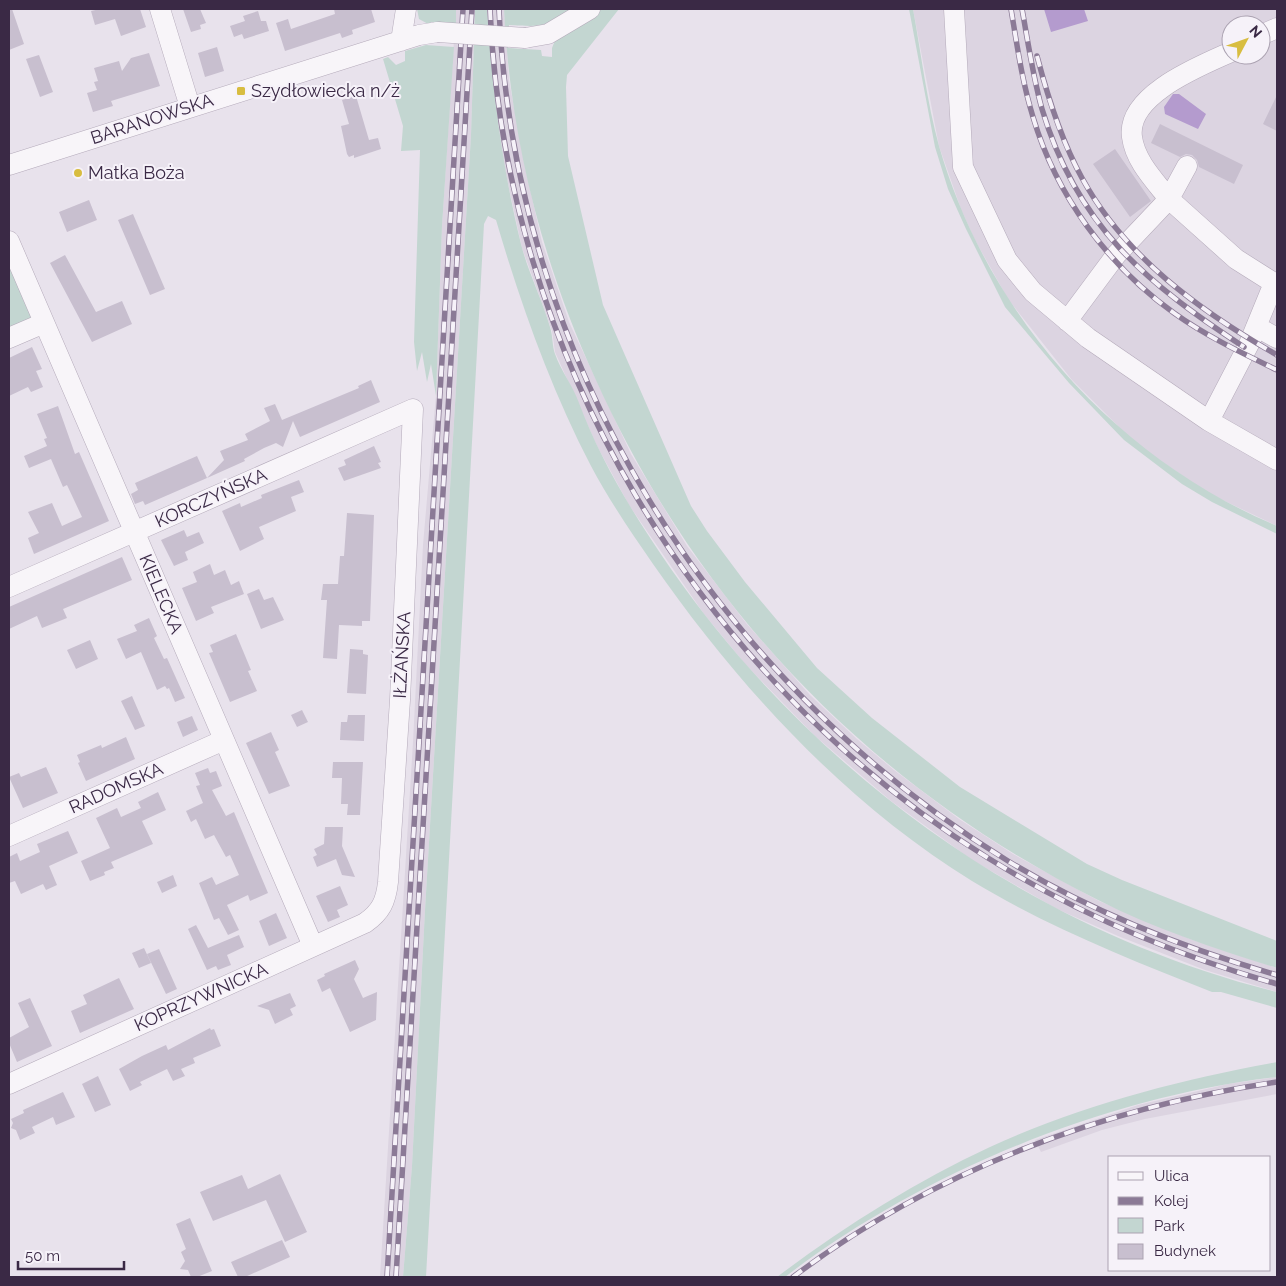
<svg xmlns="http://www.w3.org/2000/svg" width="1286" height="1286" viewBox="0 0 1286 1286" font-family="Raleway,sans-serif">
	<style>
		.built { fill: #dcd4e1; fill-rule: evenodd }
		.green { fill: #c3d6d1 }
		.water { fill: #b49bce }
		.building { fill: #c8bfcf }
		.lines { fill: none; stroke-linecap: round; stroke-linejoin: round }
		.minor-casing { stroke: #b4aaba; stroke-width: 21 }
		.minor { stroke: #f8f5f9; stroke-width: 20 }
		.rail-casing { stroke: #8b7a96; stroke-width: 5.5 }
		.rail { stroke: #f6f2f9; stroke-width: 4; stroke-dasharray: 11; stroke-linecap: butt }
		.minor-bridge-casing { stroke: #b4aaba; stroke-width: 21; stroke-linecap: butt }
		.minor-bridge { stroke: #f8f5f9; stroke-width: 20 }
		.poi-dot { fill: #d8bd40; stroke: #f6f2f9; stroke-width: 2 }
		.labels { text-anchor: middle; stroke-width: 4; stroke-linejoin: round; paint-order: stroke }
		.poi-label { font-size: 18px; fill: #3a2945; stroke: #f6f2f9; text-anchor: start }
		.street-label { font-size: 18px; fill: #3a2945; stroke: #f6f2f9 }
	</style>
	<rect width="100%" height="100%" fill="#e8e2ec"/>
	<path class="built" d="M 456,9 L 475,9 L 471,135 L 425,910 L 412,1166 L 403,1277 L 380,1277 L 413,742 L 423,545 L 436,395 L 442,226 Z
		M 487,9 L 504,9 L 509,80 L 524,162 L 542,242 L 569,322 L 631,454 L 687,546 L 746,623 L 810,695 L 857,739 L 894,770 L 959,819 L 1013,854 L 1099,901 L 1190,939 L 1277,968 L 1277,992 L 1205,970 L 1118,936 L 1057,909 L 972,860 L 891,801 L 815,736 L 746,665 L 704,614 L 629,505 L 597,446 L 555,352 L 552,331 L 522,248 L 504,165 L 491,78 Z
		M 913,9 L 1277,9 L 1277,526 L 1208,493 L 1149,453 L 1122,430 L 1072,380 L 1008,299 L 975,240 L 961,209 L 939,146 ZM 1231,25 L 1261,25 L 1261,55 L 1231,55 Z
		M 1277,1077 L 1277,1094 L 1145,1119 L 1102,1130 L 1041,1152 L 1035,1140 L 1138,1105 L 1228,1084 Z"/>
	<path class="green" d="M 417,9 L 456,9 L 456,24 L 431,22 L 430,25 L 419,19 Z
		M 475,9 L 487,9 C 492,88 502,166 521,244 C 528,272 542,299 550,327 C 553,336 552,346 555,354 C 561,371 573,386 579,403 C 601,462 635,517 671,569 C 815,775 1032,931 1277,992 L 1277,1008 L 1221,992 L 1212,992 C 1129,959 1048,927 972,881 C 844,802 738,686 653,564 C 631,532 609,500 591,466 C 550,387 521,305 496,220 L 488,216 L 484,224 L 426,1277 L 403,1277 L 412,1166 L 425,910 L 471,135 Z
		M 504,9 L 578,9 C 549,27 543,27 509,25 L 508,48 L 541,50 L 542,56 L 552,57 L 552,48 L 556,38 L 602,9 L 619,9 L 567,75 L 566,87 L 568,156 L 603,305 L 691,506 L 707,531 L 745,582 L 817,668 L 872,718 L 960,787 L 1087,864 L 1122,880 L 1277,941 L 1277,968 C 1216,949 1155,929 1098,900 C 872,787 699,609 595,378 C 542,262 510,137 504,9 Z
		M 909,9 L 913,9 C 921,53 927,103 939,146 C 988,316 1116,458 1277,526 L 1277,534 L 1212,502 L 1182,484 L 1124,440 L 1069,383 L 1005,307 L 966,229 L 948,189 L 935,147 Z
		M 426,45 L 454,47 L 442,226 L 436,396 L 431,364 L 427,382 L 422,352 L 417,371 L 414,342 L 420,150 L 401,151 L 403,126 L 383,59 L 388,57 L 396,65 L 405,61 L 405,51 Z
		M 9,256 L 32,311 L 32,321 L 9,334 Z
		M 1277,1062 L 1277,1077 C 1105,1097 922,1172 785,1277 L 777,1277 C 843,1227 915,1182 990,1147 C 1081,1105 1179,1080 1277,1062 Z"/>
	<path class="water" d="M 1044,9 L 1084,9 L 1088,21 L 1051,32 Z
		M 1173,94 L 1179,94 L 1206,114 L 1198,129 L 1165,114 L 1164,107 Z"/>
	<path class="building" d="M 9,9 L 12,9 L 24,44 L 9,50 Z
		M 100,9 L 140,9 L 146,27 L 121,36 L 115,19 L 95,25 L 91,11 Z
		M 183,9 L 200,9 L 206,23 L 200,25 L 201,29 L 191,32 Z
		M 334,9 L 371,9 L 375,22 L 352,30 L 353,34 L 342,38 L 340,33 L 285,51 L 276,23 L 288,19 L 291,29 L 335,14 Z
		M 258,11 L 261,21 L 266,21 L 269,31 L 244,39 L 242,34 L 234,37 L 230,26 L 245,21 L 243,16 Z
		M 217,47 L 224,71 L 205,77 L 198,53 Z
		M 149,53 L 160,86 L 111,101 L 113,106 L 93,112 L 87,93 L 97,90 L 94,82 L 98,81 L 94,68 L 119,61 L 122,71 L 131,58 Z
		M 39,55 L 53,92 L 40,97 L 26,59 Z
		M 1277,95 L 1277,131 L 1263,124 Z
		M 356,96 L 369,140 L 378,138 L 381,149 L 354,158 L 354,155 L 349,157 L 347,154 L 341,126 L 349,124 L 342,100 Z
		M 1160,124 L 1243,165 L 1234,184 L 1199,167 L 1197,160 L 1192,155 L 1186,154 L 1180,157 L 1151,143 Z
		M 1115,149 L 1151,201 L 1130,217 L 1093,164 Z
		M 89,200 L 97,220 L 67,232 L 59,212 Z
		M 133,214 L 165,289 L 150,295 L 118,220 Z
		M 65,255 L 96,312 L 122,301 L 132,324 L 92,342 L 50,263 Z
		M 32,347 L 42,369 L 36,371 L 43,387 L 31,392 L 28,387 L 9,396 L 9,358 Z
		M 371,380 L 380,402 L 300,437 L 293,421 L 283,447 L 276,443 L 264,448 L 244,459 L 245,461 L 207,478 L 224,460 L 220,451 L 248,440 L 245,434 L 270,421 L 264,408 L 275,404 L 282,420 L 359,388 L 358,386 Z
		M 58,406 L 75,454 L 79,452 L 109,521 L 34,554 L 28,538 L 39,533 L 28,512 L 52,503 L 62,526 L 82,517 L 67,485 L 63,487 L 51,459 L 29,468 L 24,456 L 47,446 L 44,439 L 47,438 L 37,414 Z
		M 374,446 L 381,462 L 378,463 L 381,468 L 344,481 L 338,468 L 346,465 L 344,460 Z
		M 197,456 L 207,478 L 145,505 L 143,501 L 135,504 L 131,494 L 138,490 L 135,483 Z
		M 299,480 L 304,492 L 291,497 L 296,511 L 259,527 L 264,539 L 240,551 L 222,511 L 240,503 L 241,507 L 262,498 L 261,495 Z
		M 347,513 L 374,515 L 370,621 L 362,621 L 362,626 L 339,625 L 337,659 L 323,658 L 327,600 L 321,600 L 323,584 L 338,584 L 340,556 L 344,556 Z
		M 184,530 L 187,537 L 199,532 L 204,543 L 185,552 L 188,560 L 174,566 L 161,540 Z
		M 122,557 L 132,580 L 63,609 L 67,618 L 42,628 L 37,616 L 9,629 L 9,607 Z
		M 210,564 L 214,575 L 225,570 L 231,585 L 239,581 L 244,594 L 211,607 L 214,613 L 196,621 L 182,588 L 197,582 L 193,572 Z
		M 259,589 L 264,600 L 273,597 L 284,620 L 261,629 L 247,594 Z
		M 149,618 L 157,636 L 154,638 L 164,659 L 167,658 L 185,698 L 175,702 L 169,688 L 167,689 L 165,686 L 157,690 L 141,652 L 126,659 L 117,639 L 137,631 L 134,625 Z
		M 236,634 L 251,670 L 248,671 L 257,691 L 230,702 L 209,653 L 213,652 L 210,645 Z
		M 90,640 L 98,659 L 76,669 L 67,650 Z
		M 350,649 L 363,650 L 363,654 L 368,655 L 366,694 L 347,693 Z
		M 132,696 L 145,726 L 135,730 L 121,701 Z
		M 302,710 L 308,722 L 297,727 L 291,715 Z
		M 348,715 L 365,715 L 364,741 L 340,740 L 341,722 L 347,722 Z
		M 192,716 L 198,730 L 183,737 L 177,722 Z
		M 271,732 L 279,750 L 275,752 L 290,786 L 269,794 L 246,743 Z
		M 126,737 L 135,759 L 86,781 L 78,763 L 80,762 L 77,755 L 101,745 L 102,748 Z
		M 333,762 L 363,762 L 360,815 L 347,815 L 348,804 L 341,804 L 342,778 L 332,778 Z
		M 46,767 L 58,793 L 23,808 L 9,777 L 19,773 L 21,777 Z
		M 208,768 L 210,773 L 216,771 L 222,786 L 212,790 L 226,816 L 234,812 L 268,893 L 250,901 L 248,895 L 227,905 L 239,930 L 228,935 L 219,918 L 214,920 L 199,883 L 212,877 L 216,885 L 239,875 L 230,855 L 226,857 L 214,835 L 205,839 L 196,819 L 191,822 L 186,811 L 203,803 L 196,786 L 200,785 L 195,773 Z
		M 158,792 L 166,810 L 142,821 L 153,844 L 111,862 L 114,868 L 104,872 L 105,875 L 90,881 L 81,861 L 110,848 L 96,818 L 117,808 L 121,817 L 141,808 L 138,802 Z
		M 325,827 L 343,827 L 342,846 L 355,877 L 342,875 L 336,859 L 317,867 L 313,857 L 317,855 L 314,849 L 324,844 Z
		M 68,831 L 78,853 L 49,866 L 57,885 L 46,890 L 43,884 L 21,894 L 15,881 L 9,883 L 9,857 L 17,853 L 20,861 L 40,852 L 37,844 Z
		M 173,875 L 177,886 L 162,893 L 157,882 Z
		M 340,886 L 348,905 L 337,910 L 340,917 L 328,922 L 316,896 Z
		M 276,913 L 287,938 L 269,946 L 259,921 Z
		M 196,925 L 208,948 L 239,935 L 244,947 L 227,955 L 231,965 L 218,970 L 216,966 L 207,970 L 188,929 Z
		M 144,948 L 151,963 L 139,968 L 132,953 Z
		M 159,949 L 177,989 L 166,994 L 147,954 Z
		M 355,960 L 359,969 L 354,979 L 363,998 L 377,992 L 376,1020 L 350,1032 L 330,988 L 322,992 L 317,980 L 325,976 L 324,974 Z
		M 119,978 L 134,1009 L 80,1033 L 71,1011 L 87,1004 L 83,995 Z
		M 290,993 L 296,1006 L 290,1009 L 293,1015 L 275,1024 L 269,1010 L 257,1006 Z
		M 30,998 L 52,1046 L 17,1062 L 9,1043 L 9,1038 L 29,1027 L 18,1003 Z
		M 210,1028 L 211,1030 L 214,1029 L 221,1046 L 193,1058 L 195,1063 L 181,1069 L 185,1076 L 173,1081 L 167,1069 L 140,1082 L 142,1085 L 130,1091 L 119,1069 L 142,1056 L 166,1045 L 168,1050 Z
		M 98,1076 L 111,1105 L 95,1112 L 82,1084 Z
		M 63,1092 L 75,1117 L 56,1125 L 53,1117 L 32,1127 L 35,1133 L 20,1140 L 16,1130 L 11,1128 L 13,1123 L 11,1119 L 24,1113 L 23,1110 Z
		M 280,1174 L 307,1232 L 285,1242 L 266,1200 L 213,1221 L 200,1192 L 242,1175 L 248,1189 Z
		M 190,1218 L 212,1271 L 197,1277 L 191,1277 L 188,1270 L 180,1269 L 185,1261 L 181,1252 L 186,1249 L 176,1224 Z
		M 282,1240 L 290,1257 L 245,1277 L 238,1277 L 231,1262 Z"/>
	<g class="lines">
		<defs>
			<path id="minor" d="M 160,9 L 190,107
				M 954,9 L 963,167 L 1007,260 L 1033,292 L 1088,338 L 1209,421 L 1277,460
				M 1261,35 L 1277,28
				M 525,38 L 548,34 L 590,9
				M 401,41 L 406,9
				M 9,165 L 419,35 L 438,32
				M 1187,166 L 1169,199 C 1155,181 1135,161 1132,137 C 1126,95 1200,66 1231,52
				M 9,241 L 313,946
				M 1067,321 L 1116,255 L 1169,199 L 1236,259 L 1274,283 L 1249,344 L 1209,421
				M 1257,327 L 1277,338
				M 9,338 L 44,323
				M 9,587 L 413,409 L 400,700 L 388,882 C 386,901 381,912 365,923 L 9,1084
				M 9,836 L 224,740"/>
		</defs>
		<use href="#minor" class="minor-casing"/>
		<use href="#minor" class="minor"/>
		<defs>
			<path id="rail" d="M 490,9 C 504,352 697,678 988,858 C 1078,914 1175,955 1277,984
				M 499,9 C 513,357 712,680 1008,861 C 1092,912 1183,948 1277,975
				M 1011,9 C 1017,45 1022,81 1033,117 C 1056,195 1108,266 1174,313 C 1206,336 1242,353 1277,370
				M 1022,9 C 1028,42 1033,77 1042,109 C 1077,226 1146,283 1244,347
				M 1037,56 C 1048,98 1061,140 1082,178 C 1125,257 1200,311 1277,355
				M 387,1277 L 463,9
				M 396,1277 L 472,9
				M 793,1277 C 933,1171 1105,1107 1277,1082"/>
		</defs>
		<use href="#rail" class="rail-casing"/>
		<use href="#rail" class="rail"/>
		<defs>
			<path id="minor-bridge" d="M 438,32 L 525,38"/>
		</defs>
		<use href="#minor-bridge" class="minor-bridge-casing"/>
		<use href="#minor-bridge" class="minor-bridge"/>
	</g>
	<g class="poi-dot">
		<rect x="236" y="86" width="10" height="10" rx="2.5"/>
		<circle cx="78" cy="173" r="5"/>
	</g>
	<g class="labels">
		<g class="poi-label">
			<text x="251" y="97">Szydłowiecka n/ż</text>
			<text x="88" y="179">Matka Boża</text>
		</g>
		<g class="street-label">
			<text transform="translate(152 119) rotate(-18)" y="6">BARANOWSKA</text>
			<text transform="translate(211 498) rotate(-24)" y="6">KORCZYŃSKA</text>
			<text transform="translate(161 594) rotate(67)" y="6">KIELECKA</text>
			<text transform="translate(402 655) rotate(-87)" y="6">IŁŻAŃSKA</text>
			<text transform="translate(116 788) rotate(-24)" y="6">RADOMSKA</text>
			<text transform="translate(201 997) rotate(-24)" y="6">KOPRZYWNICKA</text>
		</g>
	</g>
	<rect width="1286" height="1286" fill="none" stroke="#3a2945" stroke-width="20"/>
	<rect x="1108" y="1156" width="162" height="115" fill="#f6f2f9" stroke="#aba2b1"/>
	<rect x="1118" y="1172" width="25" height="8" fill="#f8f5f9" stroke="#aba2b1"/>
	<text x="1154" y="1181" font-size="15" fill="#3a2945">Ulica</text>
	<rect x="1118" y="1197" width="25" height="8" fill="#8b7a96" stroke="#aba2b1"/>
	<text x="1154" y="1206" font-size="15" fill="#3a2945">Kolej</text>
	<rect x="1118" y="1218" width="25" height="15" fill="#c3d6d1" stroke="#aba2b1"/>
	<text x="1154" y="1231" font-size="15" fill="#3a2945">Park</text>
	<rect x="1118" y="1244" width="25" height="15" fill="#c8bfcf" stroke="#aba2b1"/>
	<text x="1154" y="1256" font-size="15" fill="#3a2945">Budynek</text>
	<g transform="translate(1246 40) rotate(49)"><circle r="24" fill="#f6f2f9" stroke="#aba2b1"/>
	<path d="M0-4L9 19L0 12L-9 19Z" fill="#d8bd40"/>
	<text y="-8" font-size="14" font-weight="bold" text-anchor="middle" fill="#3a2945">N</text>
	</g>
	<path d="M18 1261v8h106v-8" fill="none" stroke="#3a2945" stroke-width="2.5"/>
	<text x="25" y="1261" font-size="15" fill="#3a2945" stroke="#f6f2f9" stroke-width="4" paint-order="stroke">50 m</text>
</svg>
